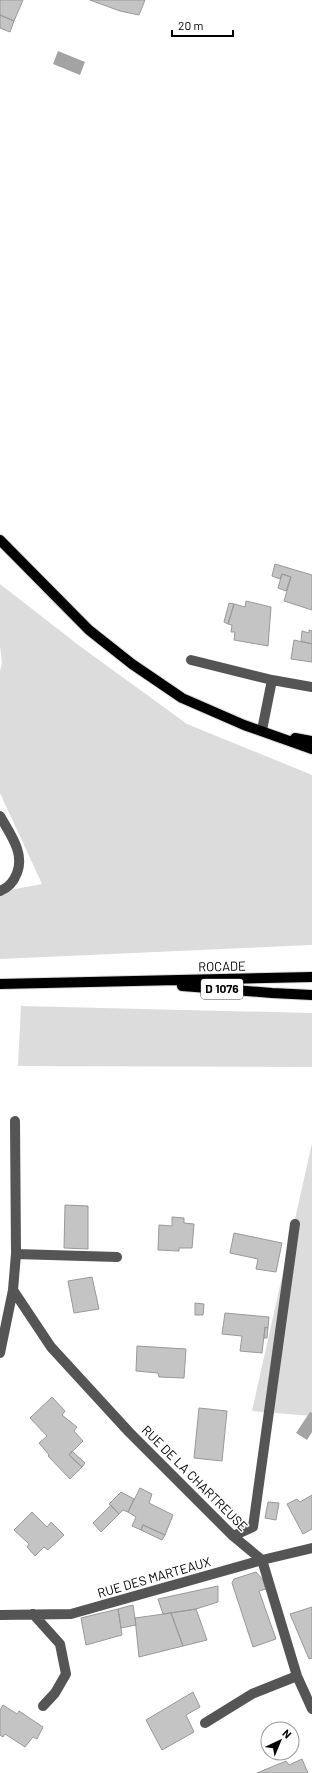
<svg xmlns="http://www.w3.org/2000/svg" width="312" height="1773" viewBox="0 0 312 1773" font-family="Barlow,sans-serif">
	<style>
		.green { fill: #dcdcdc }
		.water { fill: #a3a3a3 }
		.building { fill: #c4c4c4; stroke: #999 }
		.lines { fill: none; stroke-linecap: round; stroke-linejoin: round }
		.major-casing { stroke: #dbdbdb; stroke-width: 12 }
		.minor { stroke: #555; stroke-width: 10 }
		.major { stroke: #000; stroke-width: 10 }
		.labels { text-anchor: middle; stroke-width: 3; stroke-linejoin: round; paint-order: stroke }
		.shield { fill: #fff; stroke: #4c4c4c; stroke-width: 1 }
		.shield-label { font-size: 12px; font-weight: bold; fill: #000 }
		.street-label { font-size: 13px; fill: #000; stroke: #fff }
	</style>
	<rect width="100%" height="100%" fill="#fff"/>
	<path class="green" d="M 0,584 L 81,647 L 187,724 L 312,775 L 312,945 L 0,959 L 0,892 L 42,884 L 0,793 L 0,671 L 2,663 L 0,646 Z
		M 21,1006 L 312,1013 L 312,1067 L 18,1066 Z
		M 312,1143 L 312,1416 L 252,1411 Z"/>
	<path class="water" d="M 58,51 L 85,62 L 80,75 L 53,64 Z
		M 310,1412 L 312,1413 L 312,1432 L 307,1440 L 296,1433 Z"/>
	<path class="building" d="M 0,0 L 23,0 L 14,21 L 0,15 Z
		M 90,0 L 145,0 L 139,15 L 120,11 Z
		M 0,15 L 14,21 L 10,32 L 0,28 Z
		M 275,564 L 312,575 L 312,610 L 284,601 L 291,577 L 282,574 L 280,579 L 272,576 Z
		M 282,574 L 291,577 L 286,591 L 278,588 Z
		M 246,601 L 271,607 L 268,646 L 234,640 L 235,632 L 231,632 L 232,625 L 228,624 L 234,604 L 245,607 Z
		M 229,603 L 234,604 L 228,624 L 224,622 Z
		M 309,630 L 312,631 L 312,644 L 301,641 L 302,631 L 309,633 Z
		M 294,640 L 312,644 L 312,662 L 291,659 Z
		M 65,1205 L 88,1206 L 88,1249 L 64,1248 Z
		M 172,1217 L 184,1218 L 184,1223 L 194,1224 L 192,1248 L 179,1248 L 179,1251 L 158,1250 L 159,1225 L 172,1226 Z
		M 234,1233 L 282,1243 L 276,1272 L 256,1269 L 258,1259 L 230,1253 Z
		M 92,1277 L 99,1309 L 74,1313 L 68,1281 Z
		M 195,1303 L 204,1304 L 203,1315 L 195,1315 Z
		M 225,1313 L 269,1317 L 268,1328 L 265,1327 L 262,1353 L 240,1351 L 242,1336 L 222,1334 Z
		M 265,1327 L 268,1328 L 267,1338 L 264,1338 Z
		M 137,1346 L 186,1349 L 184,1378 L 159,1377 L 158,1373 L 136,1371 Z
		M 52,1397 L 65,1411 L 62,1415 L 77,1427 L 74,1431 L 83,1441 L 69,1455 L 82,1467 L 70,1479 L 48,1456 L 49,1455 L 39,1443 L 47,1436 L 30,1418 Z
		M 199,1408 L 227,1411 L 222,1461 L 194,1458 Z
		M 72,1451 L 85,1463 L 82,1467 L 69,1455 Z
		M 140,1488 L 152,1494 L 149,1503 L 173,1515 L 165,1535 L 143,1525 L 141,1530 L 132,1526 L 136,1517 L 128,1512 Z
		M 121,1492 L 134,1499 L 128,1512 L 123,1510 L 119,1514 L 109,1504 Z
		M 312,1495 L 312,1529 L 303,1534 L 287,1504 L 297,1499 L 300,1502 Z
		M 268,1502 L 279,1503 L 276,1520 L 265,1518 Z
		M 111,1505 L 119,1514 L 101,1532 L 93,1523 Z
		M 32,1512 L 47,1527 L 51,1522 L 64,1535 L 48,1550 L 44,1547 L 35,1556 L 27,1547 L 29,1544 L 14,1530 Z
		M 143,1525 L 165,1535 L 162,1540 L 141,1530 Z
		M 256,1572 L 263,1580 L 266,1589 L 259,1591 L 276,1639 L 253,1647 L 232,1583 L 234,1579 Z
		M 218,1586 L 218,1602 L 196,1609 L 163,1614 L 158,1599 Z
		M 133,1605 L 136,1625 L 121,1628 L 118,1609 Z
		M 312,1607 L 312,1658 L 309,1659 L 290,1614 Z
		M 118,1609 L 122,1635 L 86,1645 L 81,1618 Z
		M 196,1609 L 207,1640 L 183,1646 L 171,1613 Z
		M 171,1613 L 183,1646 L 139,1657 L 135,1618 Z
		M 193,1692 L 200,1707 L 186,1715 L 194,1732 L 162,1750 L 146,1720 Z
		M 3,1705 L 17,1714 L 19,1711 L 43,1727 L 37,1739 L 33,1737 L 25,1747 L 5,1734 L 3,1737 L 0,1735 L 0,1710 Z
		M 302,1759 L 308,1773 L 257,1773 L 286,1761 L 289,1765 Z"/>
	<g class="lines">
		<defs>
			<path id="major" d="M 0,540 L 89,630 L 132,664 L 182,698 L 244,725 L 312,749
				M 295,738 L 312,741
				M 0,984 L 312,977
				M 182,986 L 272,993 L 312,995"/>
		</defs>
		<use href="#major" class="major-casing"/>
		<path class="minor" d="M 191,660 L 272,680 L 312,687
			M 262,730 L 272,680
			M 0,816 C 10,834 25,853 17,873 C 14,881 8,888 0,891
			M 16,1254 L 117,1257
			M 13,1290 L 51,1347 L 129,1432 L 233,1536 L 262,1560 L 297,1676 L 312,1709
			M 0,1353 L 13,1290 L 16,1254 L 15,1121
			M 233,1536 L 253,1527 L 295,1224
			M 33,1614 L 60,1644 L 66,1674 L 55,1693 L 43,1706
			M 0,1615 L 71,1614 L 262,1560 L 312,1548
			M 205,1723 L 252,1694 L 297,1676"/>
		<use href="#major" class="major"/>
	</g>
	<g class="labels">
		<rect class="shield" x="201" y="979" width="42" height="20" rx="3"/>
		<g class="shield-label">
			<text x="222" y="993">D 1076</text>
		</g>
		<g class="street-label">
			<text transform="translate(222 966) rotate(-1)" y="5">ROCADE</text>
			<text transform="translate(195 1478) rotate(45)" y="5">RUE DE LA CHARTREUSE</text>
			<text transform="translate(154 1577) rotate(-16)" y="5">RUE DES MARTEAUX</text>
		</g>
	</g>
	<g transform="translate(280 1741) rotate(44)"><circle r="19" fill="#ffffff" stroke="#999999"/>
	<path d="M0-3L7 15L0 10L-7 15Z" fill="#000000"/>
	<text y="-6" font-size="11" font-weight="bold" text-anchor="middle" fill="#000000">N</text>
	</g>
	<path d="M172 30v6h61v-6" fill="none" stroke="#000000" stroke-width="2"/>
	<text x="178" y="30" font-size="12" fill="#000000" stroke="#ffffff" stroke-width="3" paint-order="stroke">20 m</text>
</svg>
